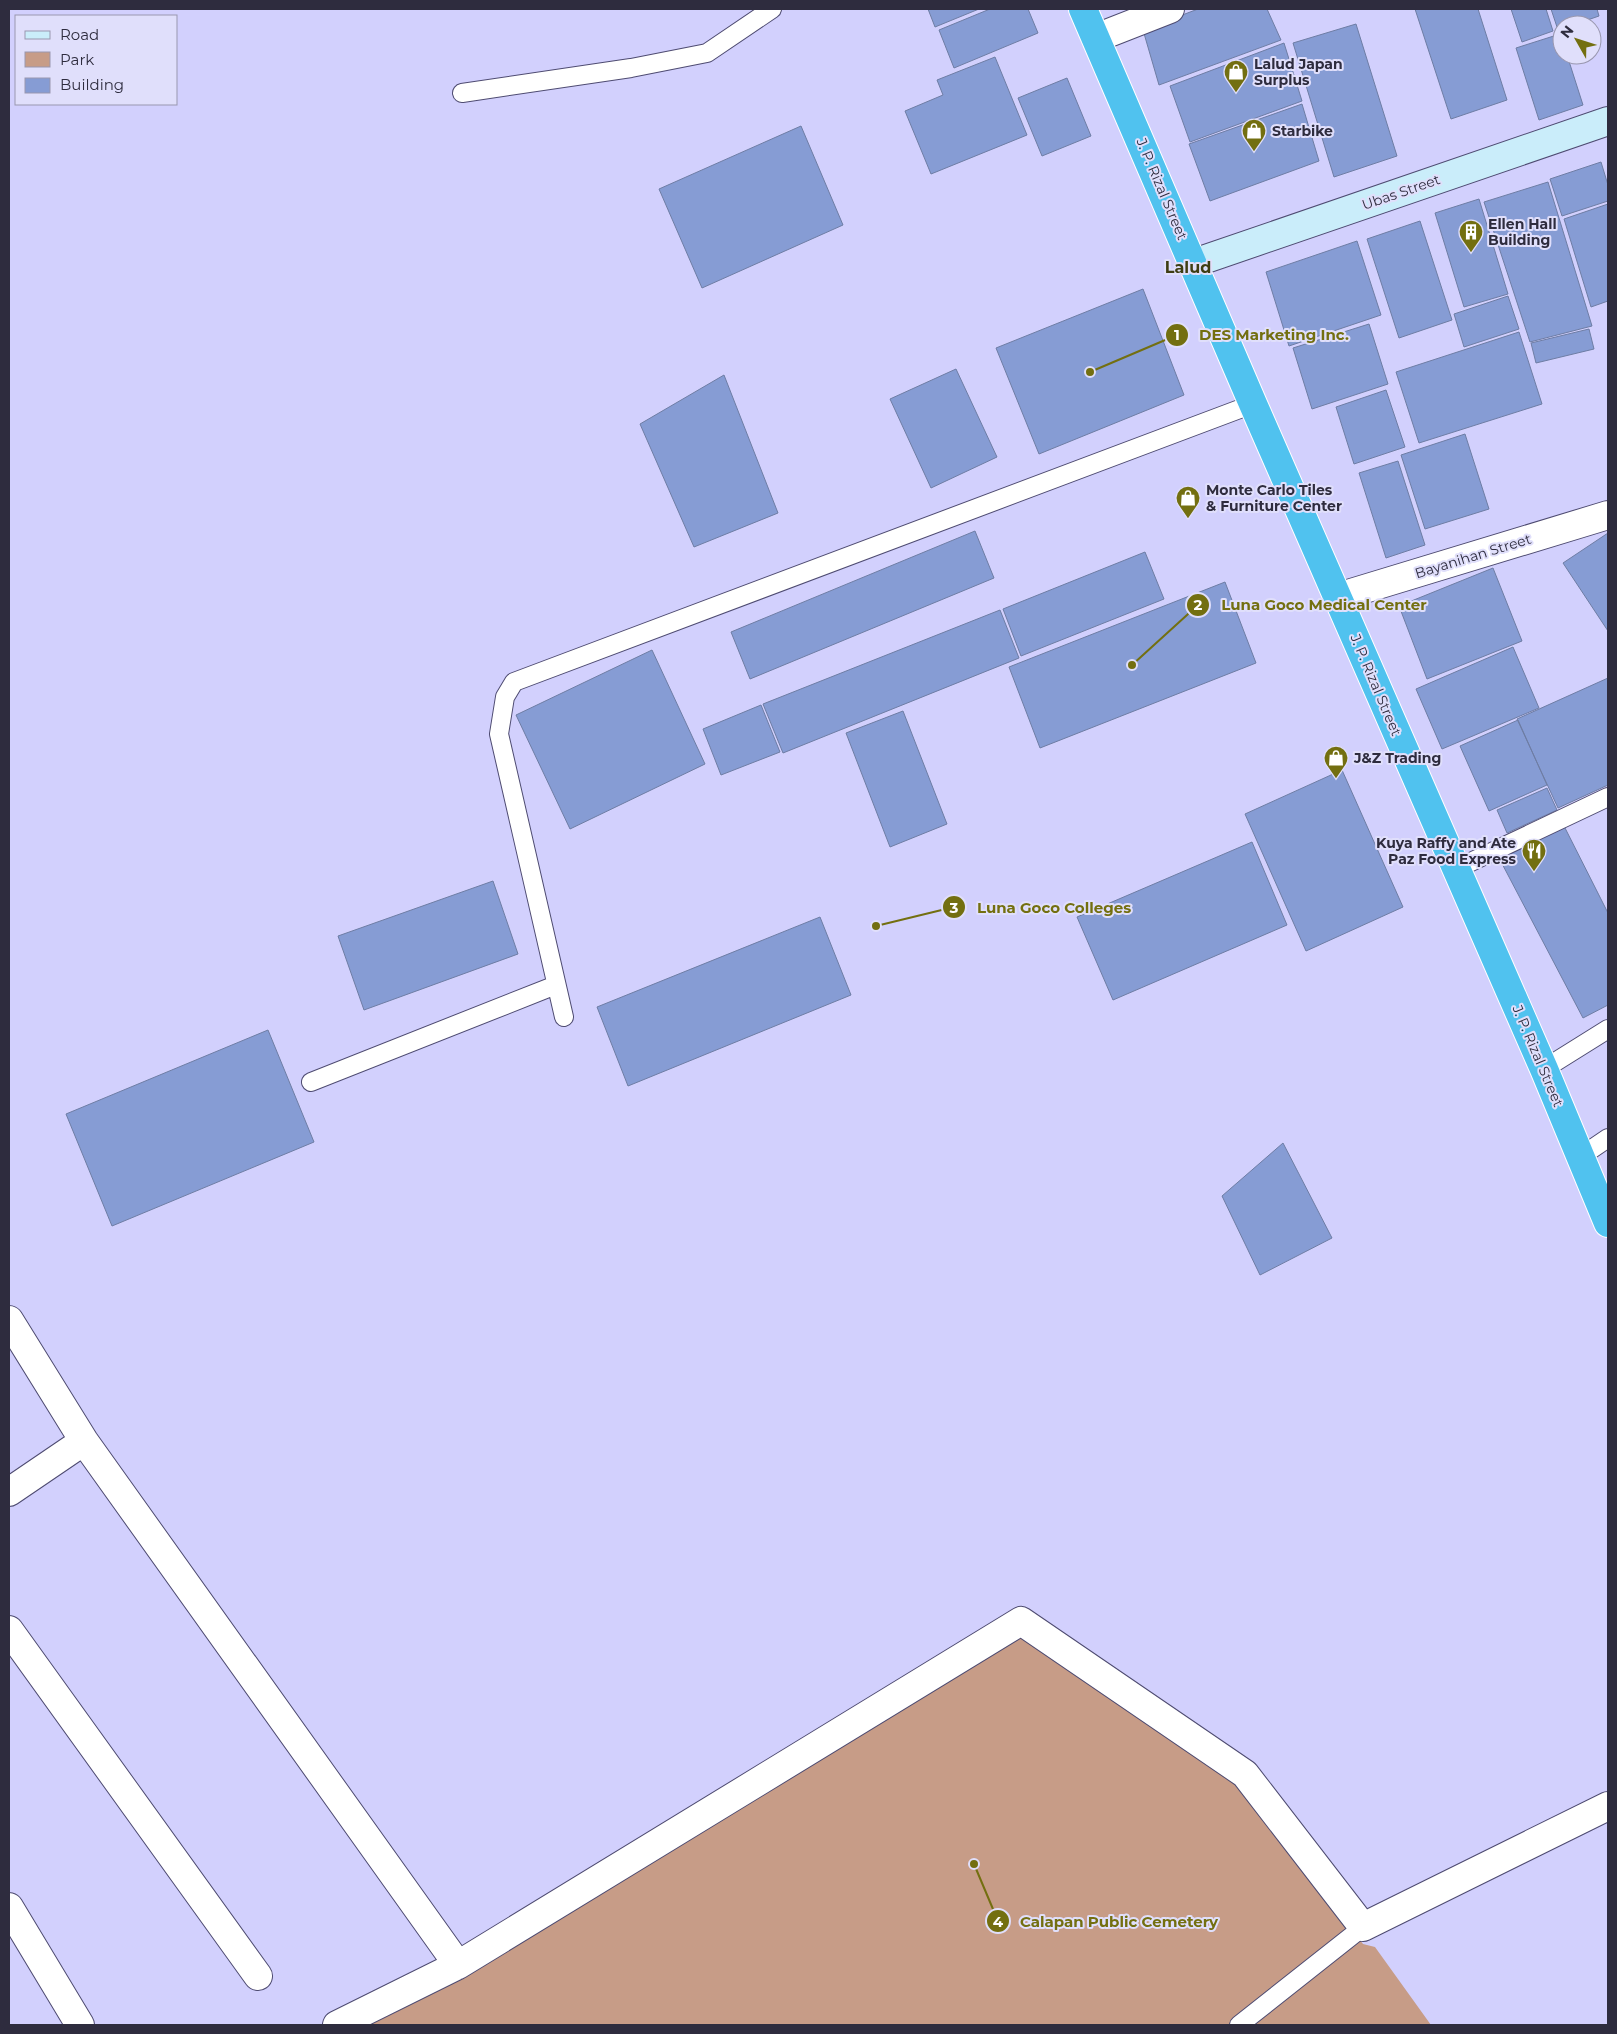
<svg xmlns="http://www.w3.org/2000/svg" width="1617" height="2034" viewBox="0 0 1617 2034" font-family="Montserrat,sans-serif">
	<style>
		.green { fill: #c79c87 }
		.building { fill: #869cd4; stroke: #6e7da4 }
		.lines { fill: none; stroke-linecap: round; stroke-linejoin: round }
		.lane-casing { stroke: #4e4b71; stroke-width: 20 }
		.street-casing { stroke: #4e4b71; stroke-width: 30 }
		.secondary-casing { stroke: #4e4b71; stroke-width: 30 }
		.highway-casing { stroke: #fff; stroke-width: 30 }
		.lane { stroke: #fff; stroke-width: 18 }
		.street { stroke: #fff; stroke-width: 28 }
		.secondary { stroke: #caedfa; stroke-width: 28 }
		.highway { stroke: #50c2ef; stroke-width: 28 }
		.labels { text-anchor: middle; stroke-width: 4; stroke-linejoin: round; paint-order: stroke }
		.poi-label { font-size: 14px; font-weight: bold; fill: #2e2c3e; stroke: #e0dffb; text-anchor: start }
		.street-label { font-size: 14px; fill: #2e2c3e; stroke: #e0dffb }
		.quarter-label { font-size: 16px; font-weight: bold; fill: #3e3d13; stroke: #e0dffb }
		.leader { fill: none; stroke: #736f10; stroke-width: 2 }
		.callout-dot { fill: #736f10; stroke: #e0dffb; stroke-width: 2 }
		.mark-label { font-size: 15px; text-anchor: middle; font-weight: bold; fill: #fff }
		.callout-label { font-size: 15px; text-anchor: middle; font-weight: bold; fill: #736f10; stroke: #e0dffb; stroke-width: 4; stroke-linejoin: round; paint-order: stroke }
	</style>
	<rect width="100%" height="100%" fill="#d2d0fd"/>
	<path class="green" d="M 1024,1633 L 1243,1785 L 1363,1944 L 1375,1947 L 1431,2025 L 357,2025 Z"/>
	<path class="building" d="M 928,9 L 979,9 L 935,27 Z
		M 990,9 L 1028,9 L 1038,33 L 954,68 L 939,30 Z
		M 1198,9 L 1267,9 L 1281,40 L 1159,85 L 1143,30 Z
		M 1415,9 L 1478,9 L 1507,100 L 1451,119 Z
		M 1511,9 L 1546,9 L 1553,31 L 1522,42 Z
		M 1551,9 L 1597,9 L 1599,16 L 1573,25 L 1562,25 L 1562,29 L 1558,30 Z
		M 1356,24 L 1397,156 L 1334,177 L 1293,43 Z
		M 1560,34 L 1562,41 L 1562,55 L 1567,55 L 1583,105 L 1539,120 L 1516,48 Z
		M 1284,43 L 1302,101 L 1190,142 L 1170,86 Z
		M 995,57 L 1027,135 L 931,174 L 905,111 L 943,95 L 937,80 Z
		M 1067,78 L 1091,136 L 1042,156 L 1018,98 Z
		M 1302,104 L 1319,161 L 1210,201 L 1189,144 Z
		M 801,126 L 843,225 L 702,288 L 659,189 Z
		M 1601,162 L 1608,185 L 1608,201 L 1562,216 L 1550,179 Z
		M 1548,182 L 1592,326 L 1530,342 L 1484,202 Z
		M 1479,199 L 1508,294 L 1464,307 L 1435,213 Z
		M 1608,204 L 1608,301 L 1591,307 L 1564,219 Z
		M 1420,221 L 1452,320 L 1399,338 L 1367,239 Z
		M 1357,241 L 1381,315 L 1289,346 L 1266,272 Z
		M 1143,289 L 1184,395 L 1039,454 L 996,348 Z
		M 1508,296 L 1519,329 L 1464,347 L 1454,314 Z
		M 1369,324 L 1388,384 L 1312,409 L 1293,348 Z
		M 1589,329 L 1594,349 L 1536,363 L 1531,343 Z
		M 1519,332 L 1542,404 L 1419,443 L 1396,372 Z
		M 956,369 L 997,457 L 931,488 L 890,399 Z
		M 724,375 L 778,513 L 694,547 L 640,424 Z
		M 1386,390 L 1405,447 L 1354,464 L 1336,407 Z
		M 1465,434 L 1489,509 L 1425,529 L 1401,455 Z
		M 1398,461 L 1425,545 L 1386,558 L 1359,473 Z
		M 975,531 L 994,578 L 750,679 L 731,632 Z
		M 1608,533 L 1608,631 L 1563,563 Z
		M 1145,552 L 1164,599 L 1021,656 L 1003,609 Z
		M 1493,568 L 1522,641 L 1427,679 L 1399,606 Z
		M 1225,582 L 1256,663 L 1040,748 L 1009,667 Z
		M 1000,610 L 1019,658 L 783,753 L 763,704 Z
		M 1513,647 L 1539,708 L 1442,749 L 1416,689 Z
		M 652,650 L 705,764 L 570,829 L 516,715 Z
		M 1608,678 L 1608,785 L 1558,808 L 1517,719 Z
		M 761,705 L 780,752 L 721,775 L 703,729 Z
		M 903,711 L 947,824 L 890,847 L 846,733 Z
		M 1518,720 L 1547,785 L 1489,811 L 1460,746 Z
		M 1342,770 L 1403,907 L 1306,951 L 1245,814 Z
		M 1547,788 L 1557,810 L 1507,833 L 1497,810 Z
		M 1562,822 L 1608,913 L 1608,1005 L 1583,1018 L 1498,856 Z
		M 1252,842 L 1287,925 L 1113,1000 L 1077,917 Z
		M 493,881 L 518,954 L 364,1010 L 338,936 Z
		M 820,917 L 851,995 L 628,1086 L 597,1007 Z
		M 268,1030 L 314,1142 L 112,1226 L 66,1114 Z
		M 1283,1143 L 1332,1238 L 1260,1275 L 1222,1196 Z"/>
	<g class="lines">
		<defs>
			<path id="lane" d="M 462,93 L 631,68 L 707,53 L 772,9
				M 1456,869 L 1608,797
				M 564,1017 L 499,734 L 505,697 L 514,682 L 1253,404
				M 1544,1069 L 1608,1029
				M 311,1082 L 556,985
				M 1580,1157 L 1608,1138
				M 1239,2025 L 1363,1927"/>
			<path id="street" d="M 1096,38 L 1170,9
				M 1338,597 L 1608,515
				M 9,1320 L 84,1441 L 458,1965
				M 9,1492 L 84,1441
				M 9,1630 L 258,1976
				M 9,1907 L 80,2025
				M 337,2025 L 458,1965 L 1021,1621 L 1245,1774 L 1363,1927 L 1608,1806"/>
			<path id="secondary" d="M 1194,263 L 1608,121"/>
			<path id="highway" d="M 1083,9 L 1253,404 L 1544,1069 L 1608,1223"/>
		</defs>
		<use href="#lane" class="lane-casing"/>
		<use href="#street" class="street-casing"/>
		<use href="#secondary" class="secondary-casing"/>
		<use href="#highway" class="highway-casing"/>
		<use href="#lane" class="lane"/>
		<use href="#street" class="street"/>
		<use href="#secondary" class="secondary"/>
		<use href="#highway" class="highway"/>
	</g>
	<defs>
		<symbol id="shop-pin" viewBox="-11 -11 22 30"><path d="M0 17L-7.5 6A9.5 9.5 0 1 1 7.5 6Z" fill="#736f10" stroke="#e0dffb"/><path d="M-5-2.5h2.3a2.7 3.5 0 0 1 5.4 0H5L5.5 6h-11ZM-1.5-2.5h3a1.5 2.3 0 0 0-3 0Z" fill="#fff"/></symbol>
		<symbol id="building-pin" viewBox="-11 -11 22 30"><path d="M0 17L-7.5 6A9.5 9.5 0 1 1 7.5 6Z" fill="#736f10" stroke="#e0dffb"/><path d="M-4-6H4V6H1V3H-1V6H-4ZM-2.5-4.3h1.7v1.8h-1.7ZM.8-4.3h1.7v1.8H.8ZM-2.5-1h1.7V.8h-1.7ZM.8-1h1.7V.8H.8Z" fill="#fff"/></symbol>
		<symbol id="restaurant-pin" viewBox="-11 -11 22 30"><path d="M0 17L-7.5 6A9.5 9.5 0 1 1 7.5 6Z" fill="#736f10" stroke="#e0dffb"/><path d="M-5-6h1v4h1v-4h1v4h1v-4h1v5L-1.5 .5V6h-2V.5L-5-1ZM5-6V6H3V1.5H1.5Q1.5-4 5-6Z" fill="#fff"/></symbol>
	</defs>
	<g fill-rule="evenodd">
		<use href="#shop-pin" x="1222" y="58" width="28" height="38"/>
		<use href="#shop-pin" x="1240" y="117" width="28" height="38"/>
		<use href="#building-pin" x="1457" y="218" width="28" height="38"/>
		<use href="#shop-pin" x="1174" y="484" width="28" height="38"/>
		<use href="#shop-pin" x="1322" y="744" width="28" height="38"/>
		<use href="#restaurant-pin" x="1520" y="837" width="28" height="38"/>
	</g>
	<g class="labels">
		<g class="poi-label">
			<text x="1254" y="69">Lalud Japan<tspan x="1254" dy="16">Surplus</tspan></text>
			<text x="1272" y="136">Starbike</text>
			<text x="1488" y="229">Ellen Hall<tspan x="1488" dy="16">Building</tspan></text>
			<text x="1206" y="495">Monte Carlo Tiles<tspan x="1206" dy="16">&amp; Furniture Center</tspan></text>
			<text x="1354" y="763">J&amp;Z Trading</text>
			<text x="1516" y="848" text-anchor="end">Kuya Raffy and Ate<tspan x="1516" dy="16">Paz Food Express</tspan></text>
		</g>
		<g class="street-label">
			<text transform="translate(1162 189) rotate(67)" y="5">J. P. Rizal Street</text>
			<text transform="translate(1401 192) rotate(-19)" y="5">Ubas Street</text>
			<text transform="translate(1473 556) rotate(-17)" y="5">Bayanihan Street</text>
			<text transform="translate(1376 685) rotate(67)" y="5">J. P. Rizal Street</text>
			<text transform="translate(1538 1056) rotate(67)" y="5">J. P. Rizal Street</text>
		</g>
		<g class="quarter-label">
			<text x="1188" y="273">Lalud</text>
		</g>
	</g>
	<path class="leader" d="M1090 372L1177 335M1132 665L1198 605M876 926L954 907M974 1864L998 1921"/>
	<g class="callout-dot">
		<circle cx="1090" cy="372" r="5"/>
		<circle cx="1132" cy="665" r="5"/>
		<circle cx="876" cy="926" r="5"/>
		<circle cx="974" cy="1864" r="5"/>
		<circle cx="1177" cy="335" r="12"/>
		<circle cx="1198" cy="605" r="12"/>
		<circle cx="954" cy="907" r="12"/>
		<circle cx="998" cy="1921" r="12"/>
	</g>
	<g class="mark-label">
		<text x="1177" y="340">1</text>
		<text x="1198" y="610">2</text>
		<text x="954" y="913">3</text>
		<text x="998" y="1927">4</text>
	</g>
	<g class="callout-label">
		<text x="1274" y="340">DES Marketing Inc.</text>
		<text x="1324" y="610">Luna Goco Medical Center</text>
		<text x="1054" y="913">Luna Goco Colleges</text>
		<text x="1119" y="1927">Calapan Public Cemetery</text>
	</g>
	<rect width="1617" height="2034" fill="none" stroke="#2e2c3e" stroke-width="20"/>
	<rect x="15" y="15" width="162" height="90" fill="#e0dffb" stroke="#9997af"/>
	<rect x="25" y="31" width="25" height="8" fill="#caedfa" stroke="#9997af"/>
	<text x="60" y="40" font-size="15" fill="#2e2c3e">Road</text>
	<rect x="25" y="52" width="25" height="15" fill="#c79c87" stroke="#9997af"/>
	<text x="60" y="65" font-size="15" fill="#2e2c3e">Park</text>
	<rect x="25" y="78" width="25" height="15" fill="#869cd4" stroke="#9997af"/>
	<text x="60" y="90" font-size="15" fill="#2e2c3e">Building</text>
	<g transform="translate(1577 40) rotate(309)"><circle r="24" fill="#e0dffb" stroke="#9997af"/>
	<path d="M0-4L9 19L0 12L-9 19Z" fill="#736f10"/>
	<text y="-8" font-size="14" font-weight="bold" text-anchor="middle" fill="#2e2c3e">N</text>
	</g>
</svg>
